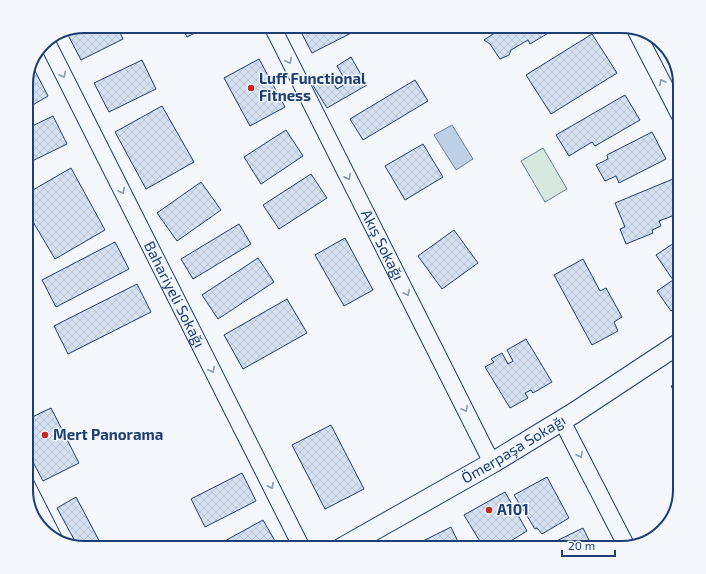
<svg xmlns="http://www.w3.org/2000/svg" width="706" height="574" viewBox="0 0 706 574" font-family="'Exo 2',sans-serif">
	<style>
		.garden { fill: #d7e8df; stroke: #687fa3 }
		.water { fill: #bed0e5; stroke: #687fa3 }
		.building { fill: url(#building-cross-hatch); stroke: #1d3f73 }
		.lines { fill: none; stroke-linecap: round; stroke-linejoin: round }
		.minor-casing { stroke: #1d3f73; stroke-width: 18 }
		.tertiary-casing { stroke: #1d3f73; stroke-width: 22 }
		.minor { stroke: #f4f7fb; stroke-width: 16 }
		.tertiary { stroke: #f4f7fb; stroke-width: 20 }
		.oneway { stroke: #889bb7 }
		.poi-dot { fill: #c62828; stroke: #f4f7fb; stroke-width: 1.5 }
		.labels { text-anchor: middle; stroke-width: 3; stroke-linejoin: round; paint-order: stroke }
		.poi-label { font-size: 15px; font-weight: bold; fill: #1d3f73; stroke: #f4f7fb; text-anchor: start }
		.street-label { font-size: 15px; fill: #1d3f73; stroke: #f4f7fb }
		.rim { fill: none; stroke: #1d3f73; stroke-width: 2 }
	</style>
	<defs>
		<pattern id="building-cross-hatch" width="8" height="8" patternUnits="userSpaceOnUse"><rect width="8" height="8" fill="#d5e0f0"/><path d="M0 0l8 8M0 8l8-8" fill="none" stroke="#b6c1d1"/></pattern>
	</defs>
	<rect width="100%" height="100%" fill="#f4f7fb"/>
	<path class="garden" d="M 543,148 L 567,189 L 545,202 L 521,161 Z"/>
	<path class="water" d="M 452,125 L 473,159 L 456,170 L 434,135 Z"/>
	<path class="building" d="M 84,26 L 117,26 L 123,39 L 81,60 L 67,33 Z
		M 181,26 L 208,26 L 187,37 Z
		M 302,26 L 365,26 L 312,53 L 299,28 Z
		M 505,26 L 508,26 L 510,29 L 514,26 L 560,26 L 530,44 L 528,40 L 511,50 L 509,55 L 500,59 L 490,44 L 484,40 Z
		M 592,34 L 617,73 L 551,114 L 526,75 Z
		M 351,57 L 367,85 L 327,108 L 311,82 L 327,73 L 337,89 L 347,83 L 337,66 Z
		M 259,59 L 285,107 L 250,126 L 224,78 Z
		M 142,60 L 156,89 L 109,112 L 94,83 Z
		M 33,67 L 48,96 L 26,109 L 26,80 Z
		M 415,80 L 428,101 L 363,140 L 350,119 Z
		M 625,95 L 640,120 L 595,146 L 592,142 L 569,156 L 556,135 Z
		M 162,106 L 194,162 L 146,189 L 115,132 Z
		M 53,116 L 67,144 L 26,164 L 26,129 Z
		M 286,130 L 303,156 L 261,184 L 244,157 Z
		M 652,132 L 666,159 L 619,183 L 616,176 L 605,181 L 596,165 L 608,159 L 607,155 Z
		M 423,144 L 443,177 L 405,200 L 385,166 Z
		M 71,168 L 105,230 L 55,259 L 26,210 L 26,194 Z
		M 311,174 L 327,198 L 279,229 L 263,205 Z
		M 673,179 L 680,195 L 680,213 L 659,221 L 661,226 L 652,230 L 653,233 L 626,244 L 620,229 L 625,227 L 615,203 Z
		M 201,182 L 221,210 L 177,241 L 157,213 Z
		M 239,224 L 251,244 L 193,279 L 181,259 Z
		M 454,230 L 478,263 L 442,289 L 418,256 Z
		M 345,238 L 373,290 L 344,306 L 315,255 Z
		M 680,239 L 680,305 L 671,311 L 657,291 L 673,280 L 656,255 Z
		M 115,242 L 129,269 L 56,307 L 42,280 Z
		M 258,258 L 274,282 L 218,319 L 202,295 Z
		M 583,259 L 600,291 L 606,288 L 622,317 L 614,322 L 618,331 L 592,345 L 554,275 Z
		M 137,284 L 151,312 L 68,354 L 54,326 Z
		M 287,299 L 307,333 L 243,369 L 224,335 Z
		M 526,339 L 552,382 L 533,393 L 531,390 L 525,393 L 528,398 L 510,408 L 485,367 L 494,362 L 491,359 L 502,353 L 508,364 L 513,361 L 507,350 Z
		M 680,381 L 680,403 L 671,386 Z
		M 51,408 L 79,463 L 43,481 L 26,449 L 26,420 Z
		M 331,425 L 364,489 L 325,509 L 292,445 Z
		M 242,473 L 256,501 L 205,527 L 191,499 Z
		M 547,477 L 569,518 L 542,534 L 537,528 L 535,529 L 514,495 Z
		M 505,492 L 527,531 L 504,545 L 507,548 L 484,548 L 464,515 Z
		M 76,497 L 103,548 L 84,548 L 77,545 L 57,508 Z
		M 263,520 L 279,548 L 212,548 Z
		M 451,527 L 461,548 L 418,548 L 417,544 Z
		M 583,528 L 593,548 L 542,548 Z"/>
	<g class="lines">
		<defs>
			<g id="minor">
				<path id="s1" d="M 272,26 L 492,463"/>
				<path d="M 636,31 L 680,116"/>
				<path id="s2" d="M 46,40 L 302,548"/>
				<path d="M 562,421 L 627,547"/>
				<path d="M 26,484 L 53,537"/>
			</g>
			<g id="tertiary">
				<path id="s3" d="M 342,548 L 492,463 L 574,413 L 680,343"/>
			</g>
		</defs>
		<use href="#minor" class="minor-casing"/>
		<use href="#tertiary" class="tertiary-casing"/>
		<use href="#minor" class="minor"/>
		<use href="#tertiary" class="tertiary"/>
	</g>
	<defs><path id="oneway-chevron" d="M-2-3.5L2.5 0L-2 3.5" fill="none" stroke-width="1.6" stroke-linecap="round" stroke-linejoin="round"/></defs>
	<g class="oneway">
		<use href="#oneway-chevron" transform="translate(289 61) rotate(63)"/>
		<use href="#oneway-chevron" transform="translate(63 75) rotate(63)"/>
		<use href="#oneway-chevron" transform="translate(662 82) rotate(-117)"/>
		<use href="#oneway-chevron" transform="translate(348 177) rotate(63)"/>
		<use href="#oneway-chevron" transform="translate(122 191) rotate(63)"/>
		<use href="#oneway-chevron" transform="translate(407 293) rotate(63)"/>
		<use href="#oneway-chevron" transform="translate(212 370) rotate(63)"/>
		<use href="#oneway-chevron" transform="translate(465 409) rotate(63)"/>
		<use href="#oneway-chevron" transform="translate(580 455) rotate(63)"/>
		<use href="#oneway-chevron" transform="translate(271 486) rotate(63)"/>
	</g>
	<g class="poi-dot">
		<circle cx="251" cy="88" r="4"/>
		<circle cx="45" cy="435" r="4"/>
		<circle cx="489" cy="510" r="4"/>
	</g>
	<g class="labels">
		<g class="poi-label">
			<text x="259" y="84">Luff Functional<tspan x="259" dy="17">Fitness</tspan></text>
			<text x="53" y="440">Mert Panorama</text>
			<text x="497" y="515">A101</text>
		</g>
		<g class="street-label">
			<text dy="5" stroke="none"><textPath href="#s1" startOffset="245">Akış Sokağı</textPath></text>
			<text dy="5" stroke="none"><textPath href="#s2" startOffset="285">Bahariyeli Sokağı</textPath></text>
			<text dy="5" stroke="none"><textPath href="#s3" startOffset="198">Ömerpaşa Sokağı</textPath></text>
		</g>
	</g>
	<path d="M0 0H706V574H0ZM84 33H622A51 51 0 0 1 673 84V490A51 51 0 0 1 622 541H84A51 51 0 0 1 33 490V84A51 51 0 0 1 84 33Z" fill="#f4f7fb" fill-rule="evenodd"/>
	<path class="rim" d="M84 33H622A51 51 0 0 1 673 84V490A51 51 0 0 1 622 541H84A51 51 0 0 1 33 490V84A51 51 0 0 1 84 33Z"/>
	<path d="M562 550v6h53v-6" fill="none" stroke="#1d3f73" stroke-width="2"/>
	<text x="568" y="550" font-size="12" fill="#1d3f73" stroke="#f4f7fb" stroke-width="3" paint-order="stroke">20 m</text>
</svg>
